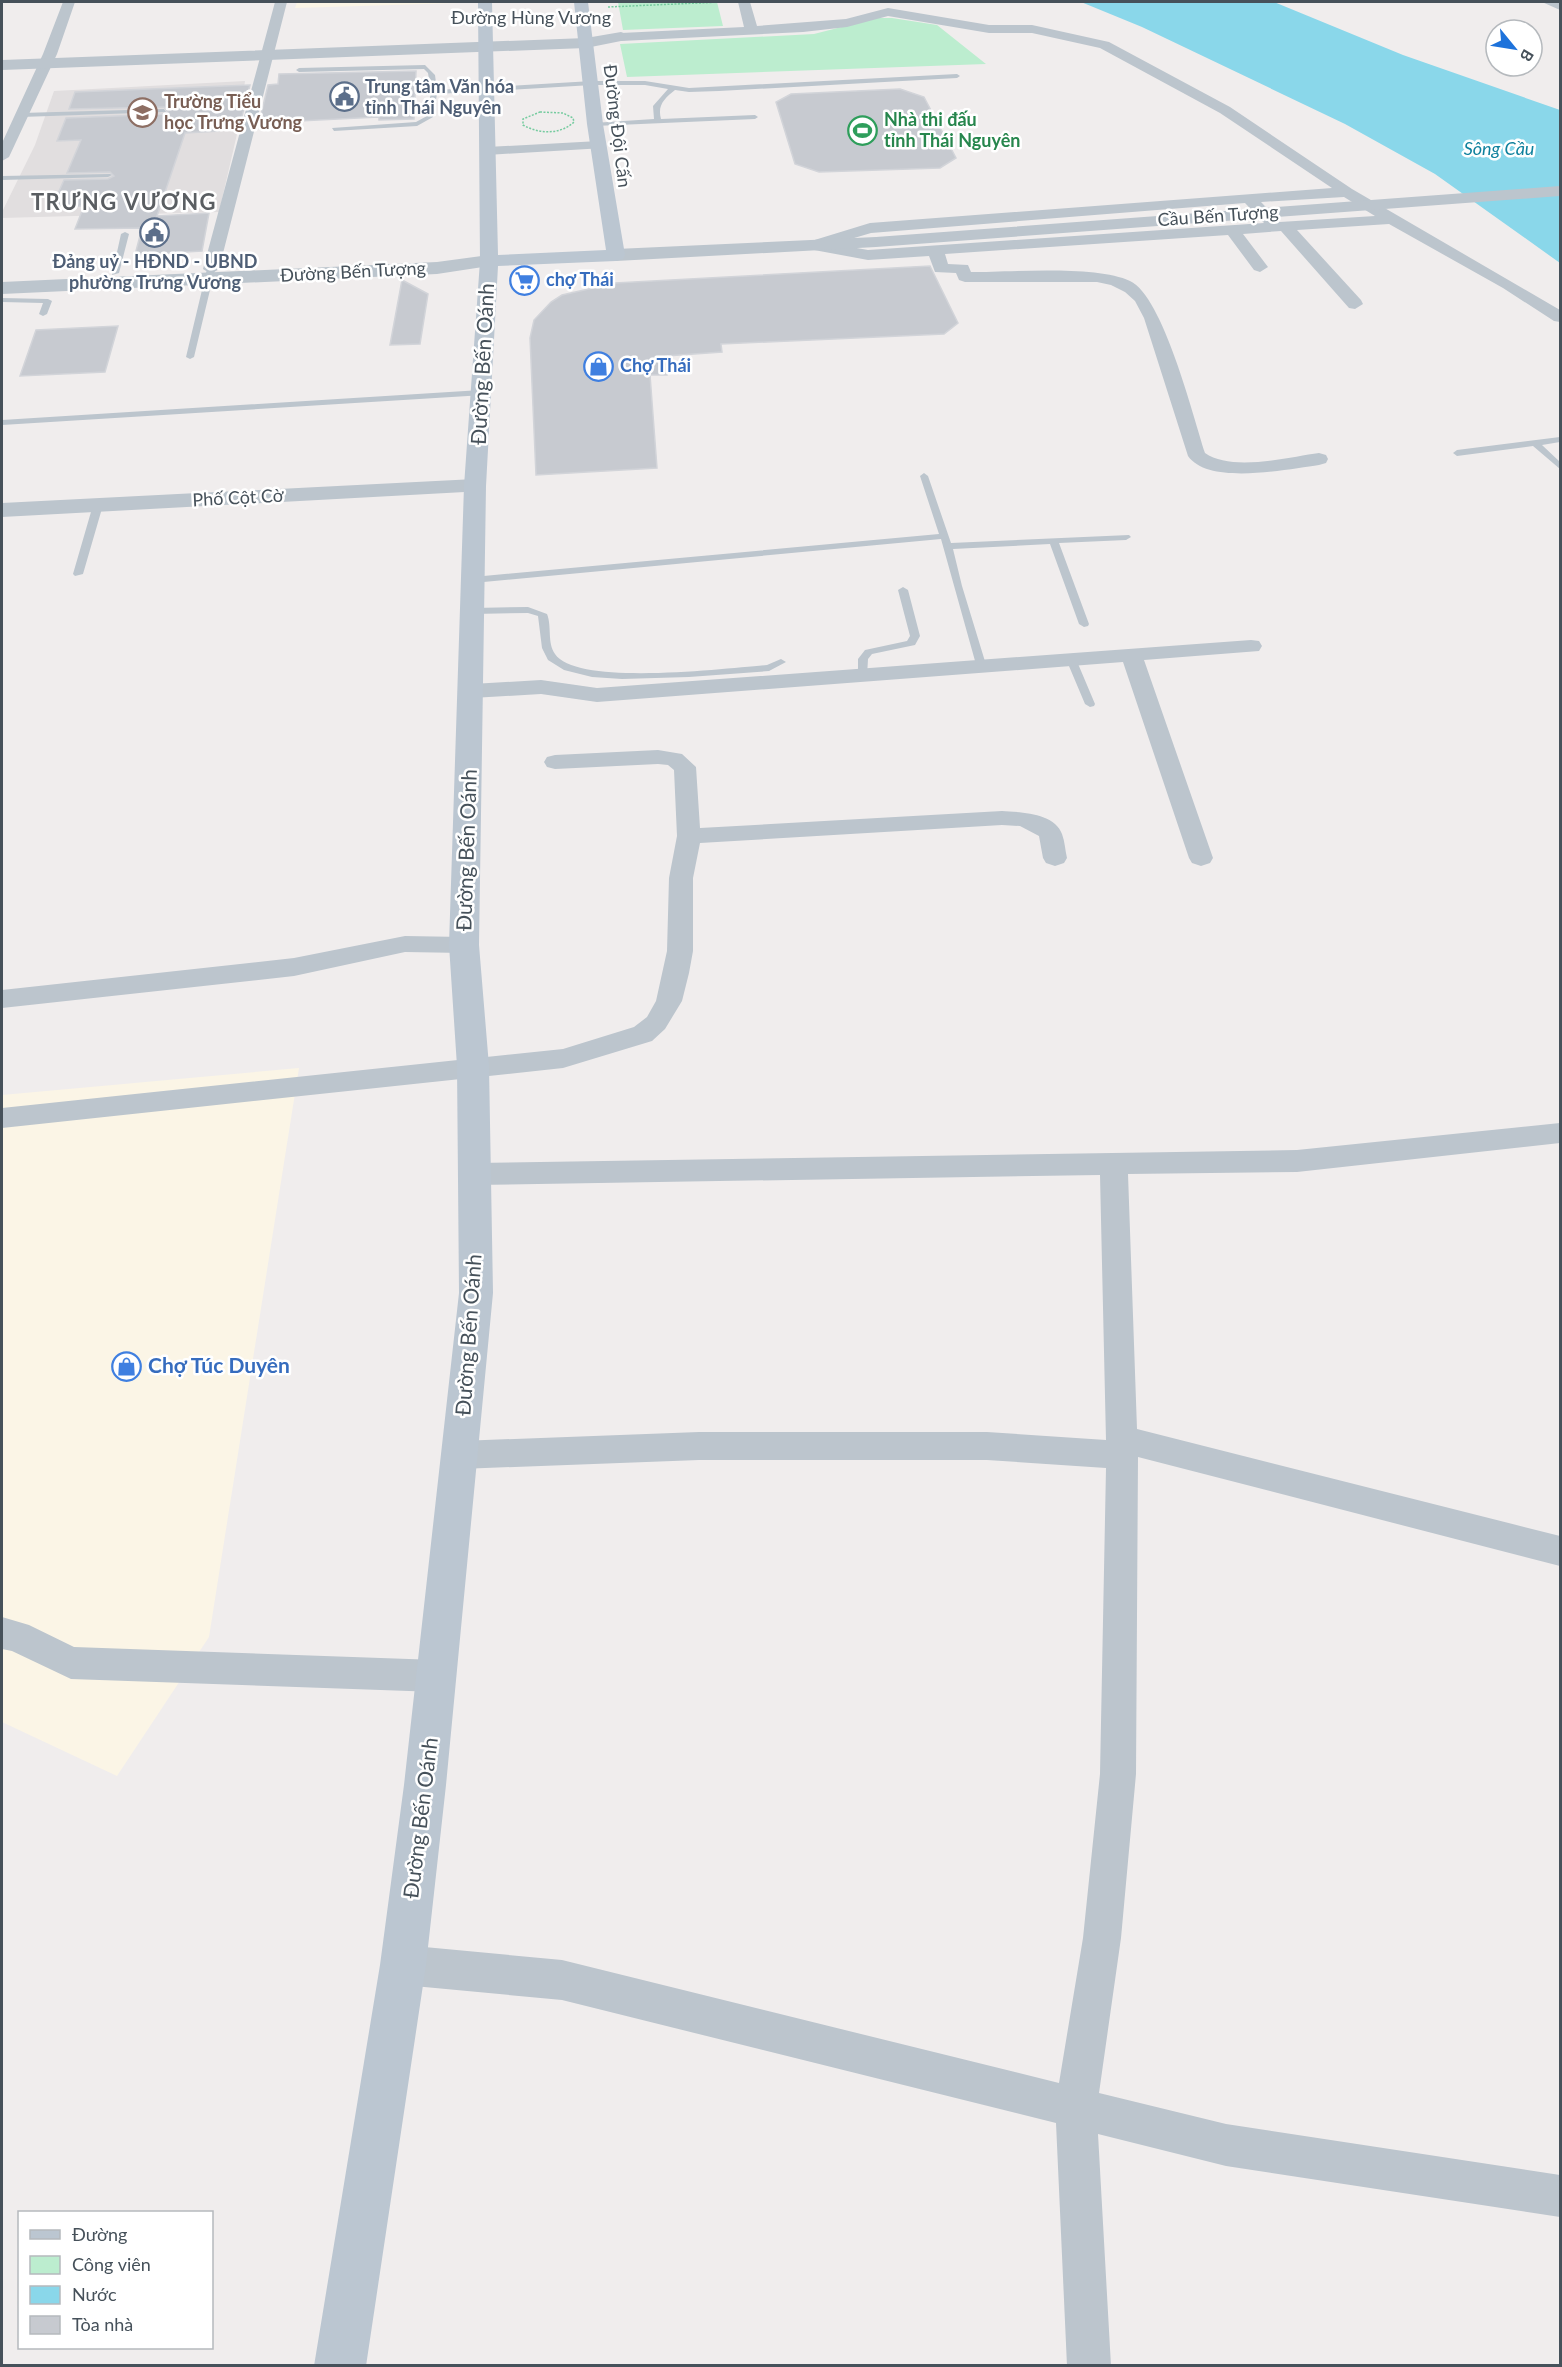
<svg xmlns="http://www.w3.org/2000/svg" width="1562" height="2367" viewBox="0 0 1562 2367" font-family="Lato,sans-serif">
	<style>
		.commercial { fill: #fbf5e6 }
		.education { fill: #e1dedf }
		.green { fill: #bcedcf }
		.water { fill: #8ad7ea }
		.building { fill: #c7cad0; stroke: #d2d4d9; stroke-width: 1.5 }
		.lines { fill: none; stroke-linecap: round; stroke-linejoin: round }
		.path { stroke: #75cb9f; stroke-width: 1.5; stroke-dasharray: 2 1.5; stroke-linecap: butt }
		.service { fill: #bcc5cd; fill-rule: evenodd }
		.minor { fill: #bcc5cd; fill-rule: evenodd }
		.tertiary { fill: #bcc5cd; fill-rule: evenodd }
		.secondary { fill: #bbc6d1; fill-rule: evenodd }
		.labels { text-anchor: middle; stroke-width: 5; stroke-linejoin: round; paint-order: stroke }
		.far-street-label { font-size: 18px; fill: #46515a; stroke: #fff }
		.far-service-label { font-size: 18px; font-weight: bold; fill: #4e5e75; stroke: #fff; text-anchor: start }
		.far-education-label { font-size: 18px; font-weight: bold; fill: #785e54; stroke: #fff; text-anchor: start }
		.far-leisure-label { font-size: 18px; font-weight: bold; fill: #27864d; stroke: #fff; text-anchor: start }
		.far-water-label { font-size: 18px; font-style: italic; fill: #0f819d; stroke: #fff }
		.far-shop-label { font-size: 18px; font-weight: bold; fill: #366cbe; stroke: #fff; text-anchor: start }
		.street-label { font-size: 21px; fill: #46515a; stroke: #fff }
		.shop-label { font-size: 21px; font-weight: bold; fill: #366cbe; stroke: #fff; text-anchor: start }
		.far-district-label { font-size: 22px; font-weight: bold; letter-spacing: 1.5px; fill: #5a5e62; stroke: #fff }
	</style>
	<rect width="100%" height="100%" fill="#f0eded"/>
	<path class="commercial" d="M 297,2 L 458,2 L 458,3 L 295,8 Z
		M 299,1068 L 209,1637 L 117,1776 L 2,1722 L 2,1095 Z"/>
	<path class="education" d="M 245,81 L 237,134 L 219,212 L 2,218 L 2,212 L 35,145 L 54,91 Z"/>
	<path class="green" d="M 618,2 L 717,2 L 723,26 L 623,30 Z
		M 877,18 L 892,18 L 937,25 L 986,64 L 627,77 L 620,44 L 814,34 Z"/>
	<path class="water" d="M 1081,2 L 1274,2 L 1403,55 L 1560,110 L 1560,263 L 1435,174 L 1345,124 L 1142,27 Z"/>
	<path class="building" d="M 416,71 L 414,119 L 379,120 L 379,117 L 259,123 L 268,85 L 278,84 L 279,74 Z
		M 250,85 L 240,124 L 220,125 L 219,131 L 185,133 L 157,216 L 209,213 L 202,251 L 135,255 L 142,228 L 75,229 L 84,206 L 52,207 L 64,180 L 108,179 L 114,176 L 110,172 L 67,173 L 81,140 L 57,141 L 66,118 L 166,114 L 168,112 L 164,107 L 69,109 L 75,92 Z
		M 900,89 L 924,97 L 956,158 L 940,168 L 819,172 L 795,164 L 776,102 L 791,94 Z
		M 930,266 L 958,323 L 944,334 L 721,344 L 722,352 L 666,356 L 667,375 L 650,375 L 657,468 L 536,475 L 530,338 L 534,320 L 551,302 L 562,295 L 615,283 Z
		M 402,280 L 428,294 L 420,344 L 390,345 Z
		M 118,326 L 105,372 L 20,376 L 36,330 Z"/>
	<g class="lines">
		<path class="path" d="M 608,7 L 721,2
			M 540,112 L 563,113 L 573,118 L 574,122 C 560,135 539,134 523,125 L 523,119 Z"/>
		<path class="service" d="M 425,65 L 435,75 L 437,90 L 592,81 L 645,81 L 689,88 L 957,74 L 960,76 L 957,78 L 719,91 L 689,92 L 675,90 C 665,98 657,105 661,119 L 755,115 L 758,117 L 755,119 L 595,126 L 593,123 L 654,119 L 653,106 L 668,89 L 645,85 L 592,85 L 437,94 L 433,117 L 417,126 L 334,131 L 332,128 L 416,122 L 427,116 L 431,92 L 428,73 L 424,69 L 299,72 L 296,70 L 299,68 Z
			M 164,109 L 166,112 L 21,117 L 18,115 L 21,113 Z
			M 110,174 L 112,175 L 108,177 L 2,180 L 2,176 Z
			M 125,232 L 129,234 L 119,273 L 112,275 L 121,234 Z
			M 211,267 L 215,269 L 194,357 L 190,359 L 186,357 L 207,269 Z
			M 2,298 L 48,299 L 52,301 L 47,314 L 43,316 L 39,314 L 43,303 L 2,302 Z
			M 481,390 L 484,391 L 484,395 L 2,425 L 2,420 Z
			M 1560,437 L 1560,442 L 1542,445 L 1560,462 L 1560,469 L 1533,446 L 1457,456 L 1453,453 L 1457,450 Z
			M 924,473 L 928,476 L 951,543 L 1129,535 L 1131,537 L 1126,540 L 1059,543 L 1089,624 L 1088,626 L 1084,627 L 1079,624 L 1050,544 L 953,549 L 962,586 L 987,668 L 982,671 L 977,668 L 941,539 L 473,583 L 468,580 L 473,577 L 939,534 L 920,476 Z
			M 98,502 L 103,505 L 83,574 L 75,576 L 73,574 L 93,505 Z
			M 903,587 L 908,590 L 920,636 L 915,645 L 872,654 L 868,659 L 867,676 L 862,679 L 858,678 L 858,659 L 865,650 L 907,641 L 910,636 L 898,590 Z
			M 528,607 L 547,614 C 552,626 547,643 555,654 C 577,687 728,668 767,665 L 781,659 L 786,662 L 769,671 L 689,677 L 622,679 L 592,677 L 564,670 L 548,660 L 542,648 L 538,616 L 528,613 L 473,614 L 468,611 L 473,608 Z
			M 1071,656 L 1076,659 L 1095,704 L 1094,706 L 1090,707 L 1085,704 L 1066,659 Z"/>
		<path class="minor" d="M 63,2 L 75,2 L 57,54 L 9,157 L 2,161 L 2,143 L 43,54 Z
			M 275,2 L 287,2 L 219,269 L 211,274 L 203,269 Z
			M 738,2 L 750,2 L 757,26 L 846,19 L 888,8 L 989,25 L 1032,25 L 1109,42 L 1230,107 L 1352,189 L 1560,310 L 1560,322 L 1554,321 L 1503,288 L 1389,224 L 1297,230 L 1361,300 L 1363,304 L 1355,309 L 1349,308 L 1281,231 L 1243,234 L 1268,267 L 1260,272 L 1254,270 L 1228,235 L 945,254 L 948,264 L 968,265 L 971,272 C 1011,272 1097,265 1130,281 C 1163,296 1193,416 1205,453 C 1232,472 1289,457 1319,453 L 1326,455 L 1328,459 L 1326,463 L 1319,465 C 1288,469 1209,486 1188,456 L 1144,318 L 1135,301 L 1125,292 L 1111,285 L 1097,282 L 965,282 L 959,280 L 956,273 L 935,272 L 929,256 L 868,260 L 814,250 L 806,245 L 808,242 L 870,223 L 1332,188 L 1220,113 L 1100,48 L 1032,33 L 989,33 L 888,16 L 847,27 L 803,32 L 621,41 L 615,37 L 621,33 L 744,27 ZM 1344,197 L 1375,216 L 1280,222 L 1261,202 ZM 1245,203 L 1264,223 L 868,250 L 834,244 L 871,233 Z
			M 1542,2 L 1560,2 L 1560,10 Z
			M 599,141 L 606,145 L 604,148 L 487,155 L 480,151 L 487,147 Z
			M 1251,640 L 1259,641 L 1262,646 L 1259,651 L 1144,660 L 1213,858 L 1210,863 L 1201,866 L 1192,863 L 1189,858 L 1123,662 L 597,702 L 541,694 L 472,698 L 464,696 L 461,691 L 464,686 L 472,684 L 541,680 L 597,688 Z
			M 658,750 L 682,754 L 696,767 L 700,828 L 1002,811 C 1020,812 1055,813 1062,834 C 1065,842 1065,850 1067,858 L 1064,863 L 1055,866 L 1046,863 L 1043,858 L 1039,836 L 1020,826 L 1002,825 L 700,843 L 693,878 L 693,951 L 689,973 L 682,1001 L 665,1029 L 652,1041 L 563,1068 L 2,1128 L 2,1108 L 563,1049 L 634,1027 L 647,1017 L 656,1001 L 667,951 L 669,878 L 677,836 L 674,770 L 668,765 L 658,764 L 555,769 L 547,767 L 544,762 L 547,757 L 555,755 Z
			M 405,936 L 464,937 L 473,939 L 477,945 L 473,951 L 464,953 L 405,952 L 294,976 L 2,1008 L 2,990 L 294,958 Z
			M 1560,1123 L 1560,1143 L 1297,1172 L 1128,1174 L 1137,1429 L 1560,1536 L 1560,1566 L 1138,1457 L 1136,1774 L 1121,1938 L 1099,2093 L 1226,2124 L 1560,2175 L 1560,2217 L 1226,2166 L 1098,2134 L 1111,2366 L 1067,2366 L 1056,2123 L 562,2000 L 403,1985 L 389,1979 L 383,1965 L 389,1951 L 403,1945 L 562,1960 L 1059,2083 L 1083,1938 L 1100,1774 L 1106,1468 L 987,1460 L 699,1460 L 460,1469 L 449,1465 L 444,1455 L 449,1445 L 460,1441 L 699,1432 L 987,1432 L 1106,1440 L 1100,1175 L 474,1185 L 464,1182 L 460,1174 L 464,1166 L 474,1163 L 1297,1150 Z
			M 2,1617 L 29,1625 L 74,1647 L 437,1660 L 449,1664 L 455,1676 L 449,1688 L 437,1692 L 71,1679 L 12,1651 L 2,1649 Z"/>
		<path class="tertiary" d="M 621,32 L 626,34 L 629,37 L 626,40 L 586,48 L 2,70 L 2,60 L 586,38 Z
			M 1560,186 L 1560,196 L 876,247 L 616,261 L 609,259 L 607,255 L 609,251 L 616,249 L 876,237 Z
			M 489,255 L 496,257 L 498,261 L 496,265 L 437,274 L 2,294 L 2,282 L 437,262 Z
			M 475,479 L 483,481 L 486,486 L 483,491 L 2,517 L 2,503 Z"/>
		<path class="secondary" d="M 478,2 L 492,2 L 498,255 L 606,250 L 587,124 L 574,2 L 588,2 L 603,124 L 625,255 L 623,259 L 616,261 L 498,266 L 486,486 L 479,945 L 489,1066 L 493,1293 L 446,1785 L 426,1965 L 366,2366 L 314,2366 L 380,1965 L 404,1785 L 459,1293 L 457,1066 L 449,945 L 464,486 L 480,261 Z"/>
	</g>
	<defs>
		<symbol id="civic-ring" viewBox="-11 -11 22 22"><circle r="9.5" fill="#fff" stroke="#5c6f8a" stroke-width="1.5"/><path d="M-.6-6.5H3V-4.5H.6V-3L4-1V1h2V6H-6V1h2V-1L-.6-3ZM-1.2 2.5V6h2.4V2.5Z" fill="#5c6f8a"/></symbol>
		<symbol id="school-ring" viewBox="-11 -11 22 22"><circle r="9.5" fill="#fff" stroke="#8d6e63" stroke-width="1.5"/><path d="M0-5L7-2L0 1L-7-2ZM-4 1L0 2.5L4 1V4Q0 6-4 4Z" fill="#8d6e63"/></symbol>
		<symbol id="stadium-ring" viewBox="-11 -11 22 22"><circle r="9.5" fill="#fff" stroke="#2e9e5b" stroke-width="1.5"/><path d="M0-5a6.5 5 0 1 0 0 10a6.5 5 0 1 0 0-10ZM-3.5-1.8h7v3.6h-7Z" fill="#2e9e5b"/></symbol>
		<symbol id="supermarket-ring" viewBox="-11 -11 22 22"><circle r="9.5" fill="#fff" stroke="#3f7fe0" stroke-width="1.5"/><path d="M-6-5.5h2.5l.6 2H6L4.5 2H-2.5L-4.4-4H-6ZM-1.5 3.2a1.3 1.3 0 1 0 .1 0ZM3 3.2a1.3 1.3 0 1 0 .1 0Z" fill="#3f7fe0"/></symbol>
		<symbol id="shop-ring" viewBox="-11 -11 22 22"><circle r="9.5" fill="#fff" stroke="#3f7fe0" stroke-width="1.5"/><path d="M-5-2.5h2.3a2.7 3.5 0 0 1 5.4 0H5L5.5 6h-11ZM-1.5-2.5h3a1.5 2.3 0 0 0-3 0Z" fill="#3f7fe0"/></symbol>
	</defs>
	<g fill-rule="evenodd">
		<use href="#civic-ring" x="328" y="80" width="33" height="33"/>
		<use href="#school-ring" x="126" y="96" width="33" height="33"/>
		<use href="#stadium-ring" x="846" y="114" width="33" height="33"/>
		<use href="#civic-ring" x="138" y="216" width="33" height="33"/>
		<use href="#supermarket-ring" x="508" y="264" width="33" height="33"/>
		<use href="#shop-ring" x="582" y="350" width="33" height="33"/>
		<use href="#shop-ring" x="110" y="1350" width="33" height="33"/>
	</g>
	<g class="labels">
		<g class="far-street-label">
			<text x="531" y="24">Đường Hùng Vương</text>
			<text transform="translate(617 126) rotate(83)" y="6">Đường Đội Cấn</text>
			<text transform="translate(1218 216) rotate(-4)" y="6">Cầu Bến Tượng</text>
			<text transform="translate(353 272) rotate(-3)" y="6">Đường Bến Tượng</text>
			<text transform="translate(238 498) rotate(-3)" y="6">Phố Cột Cờ</text>
		</g>
		<g class="far-service-label">
			<text x="365" y="93">Trung tâm Văn hóa<tspan x="365" dy="21">tỉnh Thái Nguyên</tspan></text>
			<text x="155" y="268" text-anchor="middle">Đảng uỷ - HĐND - UBND<tspan x="155" dy="21">phường Trưng Vương</tspan></text>
		</g>
		<g class="far-education-label">
			<text x="164" y="108">Trường Tiểu<tspan x="164" dy="21">học Trưng Vương</tspan></text>
		</g>
		<g class="far-leisure-label">
			<text x="884" y="126">Nhà thi đấu<tspan x="884" dy="21">tỉnh Thái Nguyên</tspan></text>
		</g>
		<g class="far-water-label">
			<text x="1499" y="155">Sông Cầu</text>
		</g>
		<g class="far-shop-label">
			<text x="546" y="286">chợ Thái</text>
			<text x="620" y="372">Chợ Thái</text>
		</g>
		<g class="street-label">
			<text transform="translate(483 364) rotate(-87)" y="7">Đường Bến Oánh</text>
			<text transform="translate(467 850) rotate(-88)" y="7">Đường Bến Oánh</text>
			<text transform="translate(469 1335) rotate(-86)" y="7">Đường Bến Oánh</text>
			<text transform="translate(421 1818) rotate(-83)" y="7">Đường Bến Oánh</text>
		</g>
		<g class="shop-label">
			<text x="148" y="1373">Chợ Túc Duyên</text>
		</g>
		<g class="far-district-label">
			<text x="124" y="210">TRƯNG VƯƠNG</text>
		</g>
	</g>
	<rect width="1562" height="2367" fill="none" stroke="#46515a" stroke-width="6"/>
	<rect x="18" y="2211" width="195" height="138" fill="#ffffff" stroke="#b5b9bd" stroke-width="1.5"/>
	<rect x="30" y="2230" width="30" height="9" fill="#bbc6d1" stroke="#b5b9bd" stroke-width="1.5"/>
	<text x="72" y="2241" font-size="18" fill="#46515a">Đường</text>
	<rect x="30" y="2256" width="30" height="18" fill="#bcedcf" stroke="#b5b9bd" stroke-width="1.5"/>
	<text x="72" y="2271" font-size="18" fill="#46515a">Công viên</text>
	<rect x="30" y="2286" width="30" height="18" fill="#8ad7ea" stroke="#b5b9bd" stroke-width="1.5"/>
	<text x="72" y="2301" font-size="18" fill="#46515a">Nước</text>
	<rect x="30" y="2316" width="30" height="18" fill="#c7cad0" stroke="#b5b9bd" stroke-width="1.5"/>
	<text x="72" y="2331" font-size="18" fill="#46515a">Tòa nhà</text>
	<g transform="translate(1514 48) rotate(120)"><circle r="28" fill="#ffffff" stroke="#b5b9bd" stroke-width="1.5"/>
	<path d="M0-4.5L10 22L0 15L-10 22Z" fill="#1d72db"/>
	<text y="-9" font-size="16" font-weight="bold" text-anchor="middle" fill="#46515a">B</text>
	</g>
</svg>
